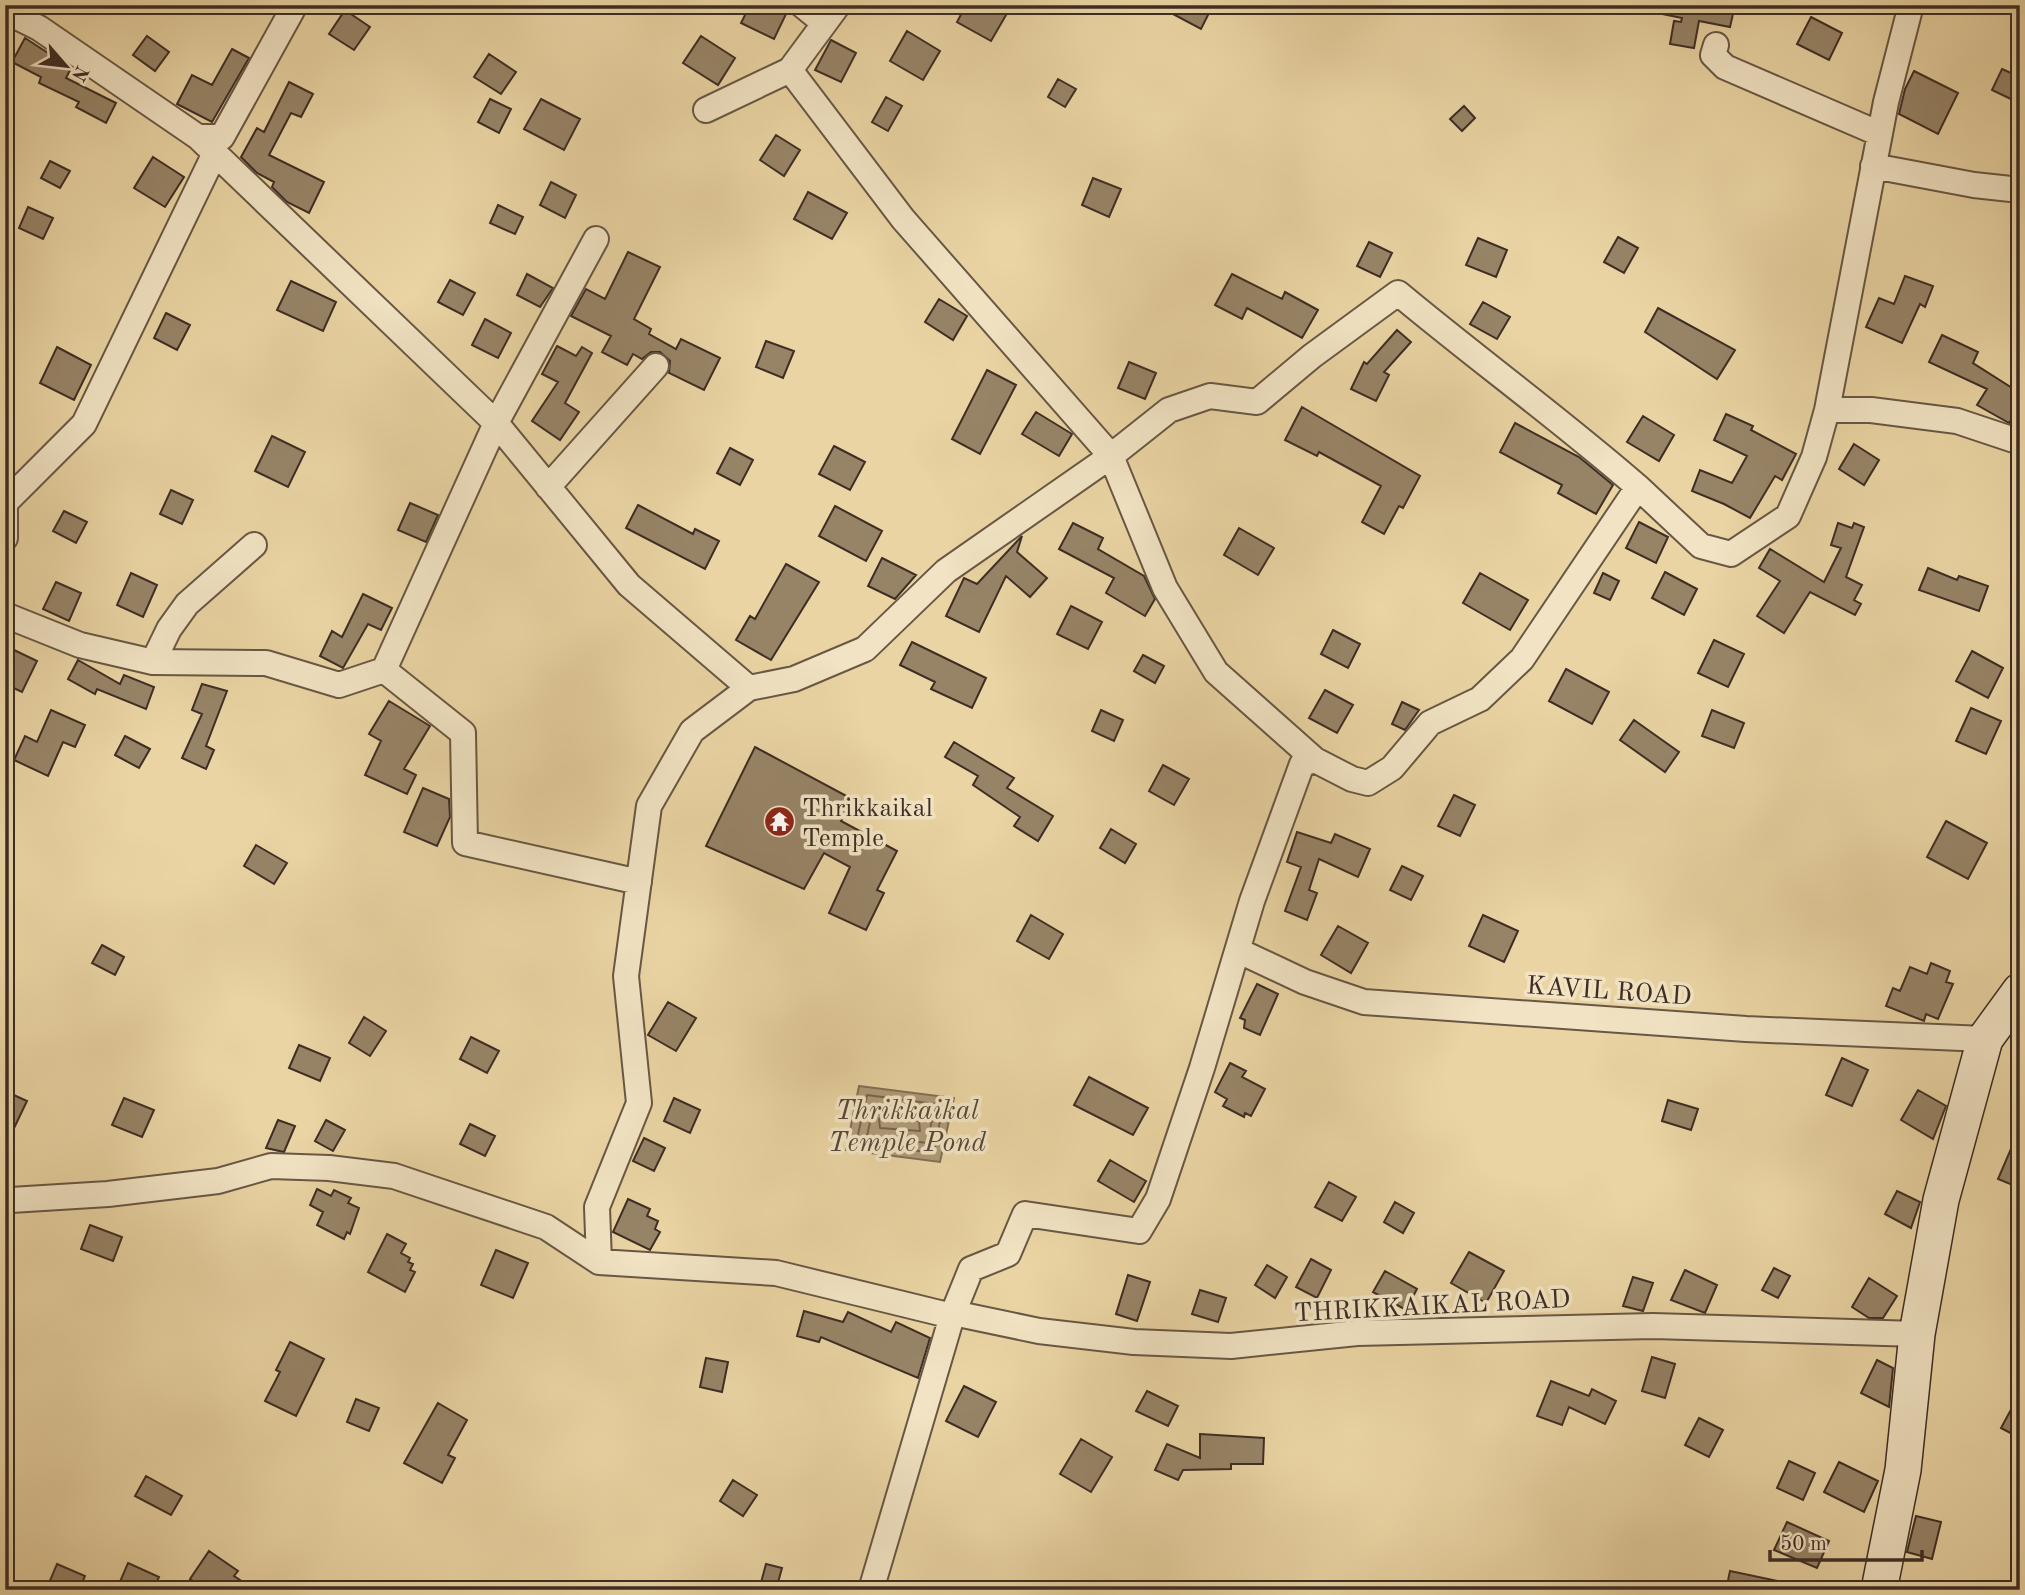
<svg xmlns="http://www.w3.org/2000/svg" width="2025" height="1595" viewBox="0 0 2025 1595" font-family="'Old Standard TT',serif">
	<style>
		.water { fill: #af9b78; stroke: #816f57; stroke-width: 2 }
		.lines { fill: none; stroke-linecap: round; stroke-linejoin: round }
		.shore { stroke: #76644e; stroke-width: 2 }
		.building { fill: #978467; stroke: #3d2d25; stroke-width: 2 }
		.minor-casing { stroke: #685744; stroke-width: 28 }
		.secondary-casing { stroke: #3d2d25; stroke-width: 38 }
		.minor { stroke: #f1e3c3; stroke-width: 24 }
		.secondary { stroke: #f1e3c3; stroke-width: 35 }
		.labels { text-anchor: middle; stroke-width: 7; stroke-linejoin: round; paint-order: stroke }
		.poi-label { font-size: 26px; fill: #3d2d25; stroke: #f1e3c3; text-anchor: start }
		.street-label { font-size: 26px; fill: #3d2d25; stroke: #f1e3c3 }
		.water-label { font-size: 28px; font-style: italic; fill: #5a483a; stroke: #f1e3c3 }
	</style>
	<rect width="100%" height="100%" fill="#ead4a3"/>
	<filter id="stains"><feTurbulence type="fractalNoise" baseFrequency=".00286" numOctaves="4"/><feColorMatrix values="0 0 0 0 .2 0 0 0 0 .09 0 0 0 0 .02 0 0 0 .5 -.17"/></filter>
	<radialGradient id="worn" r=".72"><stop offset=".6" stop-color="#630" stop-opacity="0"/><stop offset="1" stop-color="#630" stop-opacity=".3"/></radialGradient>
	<path class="water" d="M 859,1086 L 954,1098 L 940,1162 L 846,1150 Z"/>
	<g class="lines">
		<path class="shore" d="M 867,1095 L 943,1105 L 934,1153 L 856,1143 Z
			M 874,1104 L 933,1112 L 928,1143 L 867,1136 Z
			M 883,1116 L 919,1121 L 920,1131 L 880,1128 L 879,1119 Z"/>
	</g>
	<path class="building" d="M 750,5 L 774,5 L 787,12 L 774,39 L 741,23 Z
		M 966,5 L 989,5 L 1006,15 L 991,41 L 957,22 Z
		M 1156,5 L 1213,5 L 1201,29 Z
		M 1658,5 L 1735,5 L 1730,27 L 1699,21 L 1694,48 L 1670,44 L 1674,21 L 1681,22 L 1682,18 L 1657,13 Z
		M 345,10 L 370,27 L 354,50 L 329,34 Z
		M 1811,17 L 1842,33 L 1829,60 L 1797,44 Z
		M 907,31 L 940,51 L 923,80 L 890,61 Z
		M 147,36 L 169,52 L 155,71 L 133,55 Z
		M 701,36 L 735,58 L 718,85 L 683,63 Z
		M 25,38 L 71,68 L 66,78 L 116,103 L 106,123 L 76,107 L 79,102 L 39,83 L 41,77 L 12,62 Z
		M 831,40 L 856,53 L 841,82 L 815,70 Z
		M 232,49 L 249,58 L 212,122 L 177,104 L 192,75 L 212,85 Z
		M 489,54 L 516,72 L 501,94 L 474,77 Z
		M 2002,69 L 2020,77 L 2013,100 L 1992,90 Z
		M 1914,71 L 1958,93 L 1938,134 L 1899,114 L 1905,89 Z
		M 1058,79 L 1076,89 L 1065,107 L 1048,97 Z
		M 289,82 L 313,94 L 301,117 L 291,113 L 269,155 L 324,182 L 309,213 L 287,202 L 272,187 L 274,182 L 257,173 L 241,157 L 257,128 L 264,132 Z
		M 886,97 L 902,106 L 888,131 L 872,122 Z
		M 490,99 L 511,109 L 499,133 L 478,122 Z
		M 541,99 L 580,119 L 564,150 L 524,129 Z
		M 1464,106 L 1475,118 L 1462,131 L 1450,119 Z
		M 776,135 L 800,150 L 784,176 L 760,160 Z
		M 153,157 L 184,177 L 165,207 L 134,188 Z
		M 50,161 L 70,171 L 60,188 L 41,178 Z
		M 1093,178 L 1121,189 L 1109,217 L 1082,205 Z
		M 551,182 L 576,195 L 565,218 L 540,205 Z
		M 808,192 L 847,213 L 832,239 L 794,219 Z
		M 498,205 L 523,217 L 515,234 L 490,223 Z
		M 28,207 L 53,218 L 43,239 L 19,228 Z
		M 1618,237 L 1638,248 L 1624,273 L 1604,262 Z
		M 1478,238 L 1507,250 L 1496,277 L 1466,265 Z
		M 1369,242 L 1392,253 L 1380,277 L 1357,266 Z
		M 628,252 L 660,267 L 634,319 L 651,329 L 649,334 L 676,349 L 681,339 L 720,358 L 704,390 L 669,373 L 670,361 L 660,352 L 651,352 L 642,359 L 633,354 L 627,365 L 602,352 L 611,336 L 571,316 L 586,289 L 605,299 Z
		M 527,274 L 553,288 L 540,307 L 517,295 Z
		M 1232,274 L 1282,299 L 1285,292 L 1318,310 L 1302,338 L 1247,308 L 1242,319 L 1215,305 Z
		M 1905,276 L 1933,286 L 1925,307 L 1920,304 L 1902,343 L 1866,327 L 1879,298 L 1894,304 Z
		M 450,280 L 475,293 L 463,315 L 438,302 Z
		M 291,281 L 336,302 L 323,331 L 277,310 Z
		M 939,299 L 967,316 L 953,340 L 925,322 Z
		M 1483,302 L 1510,317 L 1497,339 L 1470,324 Z
		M 1658,308 L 1735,350 L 1717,379 L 1645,332 Z
		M 166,313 L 190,325 L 177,350 L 154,338 Z
		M 485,319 L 511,333 L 498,358 L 472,345 Z
		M 1397,330 L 1411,342 L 1384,372 L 1389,375 L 1376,401 L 1351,389 L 1364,362 L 1367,364 Z
		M 1942,335 L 1978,352 L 1973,363 L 2020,393 L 2020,407 L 2009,423 L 1977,405 L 1987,389 L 1929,362 Z
		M 766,341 L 794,351 L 783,378 L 756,367 Z
		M 557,346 L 576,356 L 582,347 L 592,353 L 565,403 L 579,412 L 560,440 L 532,421 L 558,382 L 542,374 Z
		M 57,347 L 91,365 L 74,400 L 40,383 Z
		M 1129,362 L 1156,373 L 1145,399 L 1118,388 Z
		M 987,370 L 1016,385 L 980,454 L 952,439 Z
		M 1302,407 L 1420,476 L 1403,508 L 1399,506 L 1384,534 L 1362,522 L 1381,486 L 1319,452 L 1317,456 L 1285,440 Z
		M 1036,412 L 1072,434 L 1059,456 L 1022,434 Z
		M 1726,414 L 1753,426 L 1751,430 L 1796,454 L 1782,480 L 1775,476 L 1750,518 L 1724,504 L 1692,491 L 1700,470 L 1732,483 L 1747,456 L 1714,440 Z
		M 1643,416 L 1674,435 L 1659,461 L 1627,442 Z
		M 1515,423 L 1579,457 L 1613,485 L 1596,514 L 1558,493 L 1562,485 L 1500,452 Z
		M 272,436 L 305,452 L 288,487 L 255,471 Z
		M 1854,444 L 1879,460 L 1864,485 L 1839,469 Z
		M 834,446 L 865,462 L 850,490 L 819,474 Z
		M 730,448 L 753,460 L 740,485 L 717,473 Z
		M 171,490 L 193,500 L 182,524 L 160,514 Z
		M 410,503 L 438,515 L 426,542 L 398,530 Z
		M 638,505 L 693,534 L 695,529 L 719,541 L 705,569 L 626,528 Z
		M 835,506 L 882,531 L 866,561 L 819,536 Z
		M 64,511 L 87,522 L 76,543 L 53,531 Z
		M 1639,522 L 1668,537 L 1656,563 L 1626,548 Z
		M 1073,523 L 1103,538 L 1098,549 L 1144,576 L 1155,599 L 1145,616 L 1106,593 L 1114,578 L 1059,549 Z
		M 1838,523 L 1852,528 L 1854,523 L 1864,527 L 1846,577 L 1862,585 L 1854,600 L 1861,604 L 1855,615 L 1810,592 L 1784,633 L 1757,616 L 1780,581 L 1759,568 L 1770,549 L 1824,582 L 1841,548 L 1831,545 Z
		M 1239,528 L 1274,548 L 1258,575 L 1224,555 Z
		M 1022,536 L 1017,552 L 1047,578 L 1030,597 L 1006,576 L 979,632 L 946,616 L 964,578 L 977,584 Z
		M 882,558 L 916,575 L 895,599 L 868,586 Z
		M 786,564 L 819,582 L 771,660 L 736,640 L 750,616 L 755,619 Z
		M 1928,568 L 1957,580 L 1959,576 L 1988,586 L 1979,611 L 1919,590 Z
		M 1665,572 L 1697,589 L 1684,615 L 1652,598 Z
		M 131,573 L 157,585 L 143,617 L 117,605 Z
		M 1480,573 L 1528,600 L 1510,630 L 1463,603 Z
		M 1603,573 L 1619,581 L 1610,600 L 1594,593 Z
		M 56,582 L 81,593 L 69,621 L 43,609 Z
		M 363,594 L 392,608 L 381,630 L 368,624 L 343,668 L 320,656 L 332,631 L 342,637 Z
		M 1071,606 L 1102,622 L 1088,649 L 1057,634 Z
		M 1333,630 L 1360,644 L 1348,668 L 1321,654 Z
		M 1714,640 L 1744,654 L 1728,687 L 1698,673 Z
		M 912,642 L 986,678 L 972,708 L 931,689 L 935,682 L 900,665 Z
		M 12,649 L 37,661 L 22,692 L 5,684 L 5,663 Z
		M 1972,651 L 2003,668 L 1988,698 L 1956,681 Z
		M 1143,655 L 1164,666 L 1155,683 L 1134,671 Z
		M 78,660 L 120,684 L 124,675 L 154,687 L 146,709 L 97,689 L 95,694 L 68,679 Z
		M 1566,669 L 1609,692 L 1592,724 L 1549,701 Z
		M 202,684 L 227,691 L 206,746 L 214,750 L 206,769 L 182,758 L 202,714 L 192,710 Z
		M 1325,690 L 1353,705 L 1337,733 L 1309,718 Z
		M 389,701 L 430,726 L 404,769 L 416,775 L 407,794 L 365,775 L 381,741 L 369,734 Z
		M 1402,702 L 1419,710 L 1405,730 L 1392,724 Z
		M 1971,708 L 2001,721 L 1986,754 L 1956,741 Z
		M 51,710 L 85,725 L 75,747 L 63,742 L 48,776 L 14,760 L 25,736 L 37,742 Z
		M 1101,710 L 1123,720 L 1114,741 L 1092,731 Z
		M 1712,710 L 1744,723 L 1734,748 L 1702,736 Z
		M 1634,720 L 1679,752 L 1665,772 L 1620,740 Z
		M 125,736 L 150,749 L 139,768 L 115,755 Z
		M 954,742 L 1014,778 L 1007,788 L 1053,816 L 1038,841 L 1014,826 L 1020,817 L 973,785 L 978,776 L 945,757 Z
		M 755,747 L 852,799 L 841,821 L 897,851 L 877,890 L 884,893 L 866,930 L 829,913 L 850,867 L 824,853 L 804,889 L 706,846 Z
		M 1163,765 L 1189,779 L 1174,805 L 1149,791 Z
		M 423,788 L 449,799 L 450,817 L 437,846 L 404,832 Z
		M 1454,795 L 1475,805 L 1460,836 L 1438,826 Z
		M 1946,821 L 1987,843 L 1968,879 L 1927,857 Z
		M 1111,829 L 1136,844 L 1125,863 L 1100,848 Z
		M 1297,832 L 1331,843 L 1335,834 L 1370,849 L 1358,877 L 1319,859 L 1309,890 L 1317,893 L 1307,920 L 1285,911 L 1301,867 L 1287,862 Z
		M 256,845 L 287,863 L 274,884 L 244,866 Z
		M 1402,866 L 1423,876 L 1411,900 L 1390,890 Z
		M 1031,915 L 1063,934 L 1049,959 L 1017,941 Z
		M 1483,915 L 1518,931 L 1504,962 L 1469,946 Z
		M 1338,926 L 1368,943 L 1351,973 L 1321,955 Z
		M 102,945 L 124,957 L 115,975 L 92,963 Z
		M 1931,963 L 1950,971 L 1946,982 L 1953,984 L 1938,1019 L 1926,1014 L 1924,1021 L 1886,1006 L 1893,988 L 1900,991 L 1910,967 L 1927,974 Z
		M 1257,984 L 1278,994 L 1260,1035 L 1244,1028 L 1245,1020 L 1240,1018 Z
		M 668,1002 L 696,1018 L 676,1051 L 648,1035 Z
		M 364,1017 L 386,1031 L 370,1056 L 349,1043 Z
		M 471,1037 L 499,1051 L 487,1073 L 460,1059 Z
		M 299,1045 L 330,1058 L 320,1081 L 289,1068 Z
		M 1842,1058 L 1868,1070 L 1852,1106 L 1826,1095 Z
		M 1230,1063 L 1246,1071 L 1242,1077 L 1265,1089 L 1251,1116 L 1245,1113 L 1244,1117 L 1223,1106 L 1227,1099 L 1215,1092 Z
		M 1089,1077 L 1148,1108 L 1133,1135 L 1074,1105 Z
		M 1918,1090 L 1946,1106 L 1933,1139 L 1901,1120 Z
		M 5,1091 L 27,1101 L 5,1147 Z
		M 124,1098 L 154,1110 L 142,1137 L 112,1125 Z
		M 674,1098 L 700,1110 L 690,1133 L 664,1121 Z
		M 1668,1100 L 1698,1109 L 1691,1130 L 1662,1121 Z
		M 278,1120 L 295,1126 L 284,1152 L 266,1148 Z
		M 326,1120 L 345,1130 L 333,1151 L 315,1141 Z
		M 470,1124 L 495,1136 L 485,1156 L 460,1144 Z
		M 2020,1128 L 2020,1188 L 1998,1179 Z
		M 644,1138 L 665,1148 L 654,1171 L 633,1161 Z
		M 1110,1160 L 1146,1181 L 1134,1202 L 1098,1181 Z
		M 1329,1182 L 1356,1197 L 1342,1221 L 1315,1207 Z
		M 317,1189 L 331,1196 L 334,1190 L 351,1198 L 348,1203 L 359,1208 L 350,1234 L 347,1232 L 344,1239 L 317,1225 L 323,1212 L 310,1205 Z
		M 1897,1191 L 1920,1202 L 1911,1228 L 1885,1214 Z
		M 628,1199 L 650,1209 L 647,1216 L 658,1221 L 655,1229 L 660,1232 L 650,1250 L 613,1232 Z
		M 1395,1202 L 1414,1213 L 1403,1233 L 1384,1222 Z
		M 90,1225 L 122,1237 L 113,1261 L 81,1249 Z
		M 387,1234 L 406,1244 L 401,1253 L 410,1258 L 408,1262 L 413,1264 L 410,1270 L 415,1272 L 405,1292 L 368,1272 Z
		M 496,1250 L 528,1263 L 513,1298 L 481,1285 Z
		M 1469,1252 L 1504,1271 L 1486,1303 L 1451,1283 Z
		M 1311,1259 L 1331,1270 L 1317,1298 L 1296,1287 Z
		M 1267,1265 L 1287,1277 L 1275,1298 L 1255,1285 Z
		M 1774,1268 L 1790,1276 L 1778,1298 L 1762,1290 Z
		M 1685,1270 L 1717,1285 L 1705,1313 L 1671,1300 Z
		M 1385,1271 L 1417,1289 L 1406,1310 L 1373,1292 Z
		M 1128,1275 L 1150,1282 L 1137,1321 L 1116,1314 Z
		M 1633,1277 L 1653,1283 L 1643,1311 L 1623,1306 Z
		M 1869,1278 L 1897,1296 L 1883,1318 L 1869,1318 L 1852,1307 Z
		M 1200,1290 L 1226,1298 L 1218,1322 L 1192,1314 Z
		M 804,1311 L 843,1322 L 848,1312 L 891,1332 L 896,1322 L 930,1338 L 918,1378 L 821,1337 L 819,1342 L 797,1336 Z
		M 290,1342 L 324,1359 L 296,1416 L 265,1401 L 280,1372 L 276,1370 Z
		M 1652,1357 L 1675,1364 L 1665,1398 L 1642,1391 Z
		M 706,1358 L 728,1362 L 722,1392 L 700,1387 Z
		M 1877,1360 L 1893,1368 L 1889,1407 L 1861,1393 Z
		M 1551,1381 L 1589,1396 L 1592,1389 L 1616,1401 L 1605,1424 L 1569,1407 L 1562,1425 L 1537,1416 Z
		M 964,1386 L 996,1402 L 978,1437 L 946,1421 Z
		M 1147,1391 L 1178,1406 L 1168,1426 L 1136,1411 Z
		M 2020,1393 L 2020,1438 L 2001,1428 Z
		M 356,1399 L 379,1408 L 369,1431 L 347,1422 Z
		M 438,1403 L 467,1420 L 448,1455 L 455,1458 L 442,1483 L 404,1463 Z
		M 1699,1418 L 1723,1430 L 1709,1457 L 1685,1445 Z
		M 1200,1434 L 1264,1438 L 1263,1464 L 1231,1464 L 1231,1469 L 1183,1470 L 1178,1480 L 1155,1470 L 1167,1444 L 1200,1458 Z
		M 1081,1439 L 1112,1457 L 1091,1492 L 1060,1474 Z
		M 1789,1461 L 1815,1473 L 1803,1500 L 1777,1488 Z
		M 1839,1462 L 1878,1481 L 1864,1512 L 1824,1492 Z
		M 146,1476 L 182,1496 L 171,1515 L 135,1496 Z
		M 733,1480 L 757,1495 L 743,1516 L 720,1501 Z
		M 1916,1516 L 1941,1522 L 1932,1559 L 1907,1552 Z
		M 1787,1522 L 1829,1541 L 1817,1568 L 1774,1550 Z
		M 209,1551 L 238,1571 L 234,1576 L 255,1590 L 206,1590 L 190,1579 Z
		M 128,1563 L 159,1577 L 153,1590 L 132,1590 L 119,1584 Z
		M 57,1564 L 85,1576 L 79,1590 L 46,1590 Z
		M 766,1564 L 782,1568 L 776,1590 L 759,1590 Z
		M 1730,1571 L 1782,1582 L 1782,1590 L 1726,1590 Z"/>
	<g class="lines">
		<defs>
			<path id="minor" d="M 802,5 L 824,23
				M 5,11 L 39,28 L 198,137 L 222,137 L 295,5
				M 1716,45 L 1713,55 L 1725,67 L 1880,134
				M 790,70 L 903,219 L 1111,456 L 1165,588 L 1216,672 L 1315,760 L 1352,779 L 1368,783 L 1392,768 L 1430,723 L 1480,699 L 1522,659 L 1638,487 L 1701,546 L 1731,554 L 1788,516 L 1814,457 L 1827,410 L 1871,410 L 1957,421 L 2020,442
				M 706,110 L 790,70 L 838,5
				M 198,137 L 496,423 L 384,670 L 463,733 L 465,843 L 639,882
				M 1873,166 L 1974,185 L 2020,190
				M 596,239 L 496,423 L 629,585 L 749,688 L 794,679 L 865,649 L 946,571 L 1111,456 L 1169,410 L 1210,396 L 1257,402 L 1312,356 L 1398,293 C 1477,359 1560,419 1638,487
				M 1827,410 L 1886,102 L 1911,5
				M 548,487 L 656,366
				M 5,500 L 5,538
				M 7,501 L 84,424 L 215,153
				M 5,615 L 80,645 L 153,662 L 169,629 L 187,604 L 254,545
				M 153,662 L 266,663 L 339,685 L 384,670
				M 1239,951 L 1305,982 L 1364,1002 L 1746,1029 L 1985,1039
				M 5,1197 L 11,1200 L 108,1194 L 218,1181 L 271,1166 L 329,1168 L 394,1176 L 546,1227 L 599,1262 L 776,1273 L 952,1316 L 958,1314 L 1039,1331 L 1134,1342 L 1231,1346 L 1357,1333 L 1653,1326 L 1917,1334
				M 599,1262 L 597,1207 L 639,1103 L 626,976 L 649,806 L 692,731 L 749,688
				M 871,1590 L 952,1316 L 971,1269 L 1008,1254 L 1025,1214 L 1139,1231 L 1158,1199 L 1202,1068 L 1252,901 L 1302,764 L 1315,760"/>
			<path id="secondary" d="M 1879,1590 L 1903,1470 L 1917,1334 L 1941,1200 L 1985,1039 L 2020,991"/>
		</defs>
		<use href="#minor" class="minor-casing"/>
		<use href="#secondary" class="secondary-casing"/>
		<use href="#minor" class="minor"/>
		<use href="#secondary" class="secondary"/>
	</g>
	<defs>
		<symbol id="temple-disc" viewBox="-11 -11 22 22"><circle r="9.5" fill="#8f2418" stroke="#f1e3c3"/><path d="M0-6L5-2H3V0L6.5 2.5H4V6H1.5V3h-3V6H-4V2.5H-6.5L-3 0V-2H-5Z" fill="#fff"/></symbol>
	</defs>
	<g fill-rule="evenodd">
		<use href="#temple-disc" x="762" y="804" width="35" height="35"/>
	</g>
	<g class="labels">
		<g class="poi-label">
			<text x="802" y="816">Thrikkaikal<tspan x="802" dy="30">Temple</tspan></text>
		</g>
		<g class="street-label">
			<text transform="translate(1609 990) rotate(4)" y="9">KAVIL ROAD</text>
			<text transform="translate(1432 1305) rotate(-3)" y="9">THRIKKAIKAL ROAD</text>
		</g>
		<g class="water-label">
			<text x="907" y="1119">Thrikkaikal<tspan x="907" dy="32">Temple Pond</tspan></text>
		</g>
	</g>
	<rect width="2025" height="1595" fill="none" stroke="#ead4a3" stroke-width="28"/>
	<rect x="7" y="7" width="2011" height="1581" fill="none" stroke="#3d2d25" stroke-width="3.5"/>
	<rect x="14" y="14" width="1997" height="1567" fill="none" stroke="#3d2d25" stroke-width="2"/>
	<g transform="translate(66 66) rotate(118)" stroke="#f1e3c3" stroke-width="5" paint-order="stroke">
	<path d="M0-5L12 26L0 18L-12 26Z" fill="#3d2d25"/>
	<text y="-10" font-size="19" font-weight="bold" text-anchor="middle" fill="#3d2d25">N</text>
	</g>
	<path d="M1770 1550v10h152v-10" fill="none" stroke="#3d2d25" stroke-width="3.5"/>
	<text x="1780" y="1550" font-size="21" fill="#3d2d25" stroke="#f1e3c3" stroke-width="5" paint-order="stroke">50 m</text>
	<rect width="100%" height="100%" filter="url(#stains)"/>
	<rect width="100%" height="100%" fill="url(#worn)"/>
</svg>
